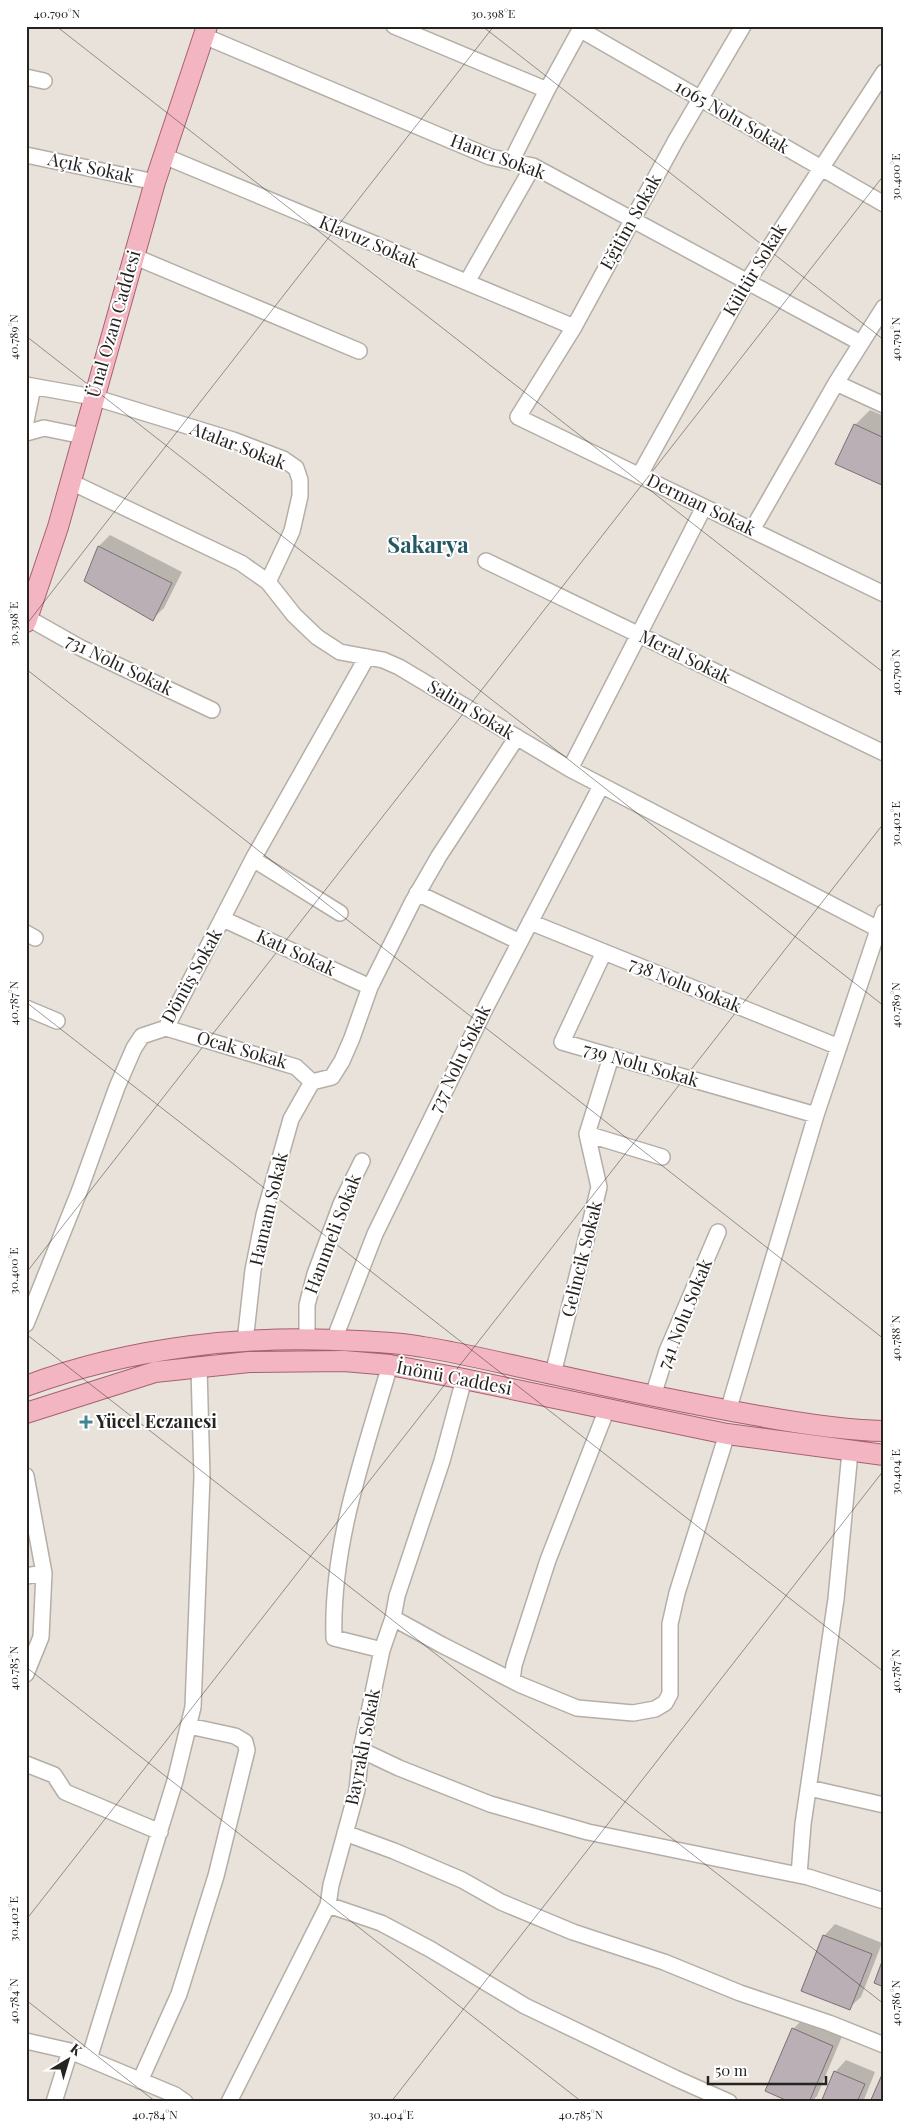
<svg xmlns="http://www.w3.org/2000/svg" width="910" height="2128" viewBox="0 0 910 2128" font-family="'Playfair Display',serif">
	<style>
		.shadow { fill: #0003 }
		.building { fill: #b9afb5; stroke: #797075 }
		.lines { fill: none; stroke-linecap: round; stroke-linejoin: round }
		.minor-casing { stroke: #b5aea7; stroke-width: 18 }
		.major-casing { stroke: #a6626e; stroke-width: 22 }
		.minor { stroke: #fff; stroke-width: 15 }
		.major { stroke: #f3b5c1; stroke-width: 20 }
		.ticks { fill: none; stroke: #262421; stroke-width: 1; stroke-opacity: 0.45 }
		.poi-dot { fill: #428595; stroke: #fff; stroke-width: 2 }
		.labels { text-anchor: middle; stroke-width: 4; stroke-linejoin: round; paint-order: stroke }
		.street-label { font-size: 18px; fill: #262421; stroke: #fff }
		.poi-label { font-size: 18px; font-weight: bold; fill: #262421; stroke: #fff; text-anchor: start }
		.district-label { font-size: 22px; font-weight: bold; fill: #235965; stroke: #fff }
		.neatline { fill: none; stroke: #262421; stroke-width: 2 }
		.ticks-label { font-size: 12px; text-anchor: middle; fill: #262421 }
	</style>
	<rect width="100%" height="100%" fill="#e9e2da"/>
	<path class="shadow" d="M 870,410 L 884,416 L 884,485 L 855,425 Z
		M 110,535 L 182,572 L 164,608 L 152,619 L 86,580 L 99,546 Z
		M 835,1924 L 882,1943 L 861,1997 L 849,2008 L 824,1936 Z
		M 804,2018 L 843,2034 L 817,2096 L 811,2102 L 793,2102 L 793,2029 Z
		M 846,2060 L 875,2072 L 863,2102 L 823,2102 L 835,2072 Z"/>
	<path class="building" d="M 854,424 L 884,438 L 884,486 L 835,464 Z
		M 98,546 L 172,583 L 153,621 L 84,581 Z
		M 823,1935 L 872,1954 L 850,2010 L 801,1991 Z
		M 884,1956 L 884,1987 L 874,1983 Z
		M 792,2028 L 833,2046 L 809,2102 L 790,2102 L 765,2091 Z
		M 884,2070 L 884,2102 L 870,2102 Z
		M 834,2071 L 865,2084 L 857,2102 L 821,2102 Z"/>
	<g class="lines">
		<defs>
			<path id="minor" d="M 394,26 L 547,90
				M 743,26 L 676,140 L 574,327 L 518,417 L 884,594
				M 581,30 L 884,204
				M 204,36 L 490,157 L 533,166 L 861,343
				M 26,77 L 44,81
				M 26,155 L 155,182
				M 164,156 L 574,327
				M 511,162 L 547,90 L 582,26
				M 133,256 L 359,351
				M 467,282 L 533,166
				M 836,383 L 884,405
				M 26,385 L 93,397 L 233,440 L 283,459 L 296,468 L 300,480 L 300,496 L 292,531 L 268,582
				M 26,421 L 33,387
				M 26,433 L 44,428 L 83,436
				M 639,476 L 747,282 L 884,72
				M 71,482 L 241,563 L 268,582 L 294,615 L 317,637 L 340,652 L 383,660 L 399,667 L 570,769 L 884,932
				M 752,530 L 836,383 L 884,307
				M 486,561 L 884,753
				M 28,618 L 81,648 L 212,710
				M 570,769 L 704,507
				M 253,859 L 340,913
				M 417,893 L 520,942
				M 223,919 L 370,987
				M 530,922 L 839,1047
				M 26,933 L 35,938
				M 604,952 L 562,1042 L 816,1115
				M 26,1008 L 57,1021
				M 166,1028 L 296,1067 L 312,1082
				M 312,1082 L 332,1077 L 342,1061 L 352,1038 L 370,987 L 412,903 L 439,856 L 517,737
				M 587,1134 L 662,1157
				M 26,1324 L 79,1192 L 117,1087 L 134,1048 L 142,1036 L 166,1028 L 253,859 L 367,657
				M 307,1338 L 307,1305 L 315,1274 L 341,1204 L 362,1161
				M 334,1340 L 375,1234 L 486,1007 L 601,786
				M 245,1342 L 253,1270 L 264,1215 L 291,1119 L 312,1082
				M 553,1374 L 599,1187 L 587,1134 L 611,1057
				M 653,1396 L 667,1351 L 718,1232
				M 728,1411 L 816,1115 L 884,912
				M 26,1476 L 44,1573 L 41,1637 L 26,1674
				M 26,1576 L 44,1573
				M 393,1618 L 442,1645 L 521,1685 L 577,1708 L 633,1713 L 655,1709 L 665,1703 L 670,1694 L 670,1624 L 677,1593 L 727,1434
				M 382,1650 L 334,1638 C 331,1545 364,1454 390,1365
				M 512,1680 L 514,1665 L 548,1560 L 607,1409
				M 361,1750 L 399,1768 L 490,1804 L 588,1832 L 808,1877 L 884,1901
				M 26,1764 L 54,1775 L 65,1792 L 160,1832
				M 809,1788 L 884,1805
				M 345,1833 L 394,1851 L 462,1880 L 501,1902 L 573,1932 L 664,1962 L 740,1993 L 829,2023 L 884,2045
				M 799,1875 L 803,1824 L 836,1599 L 850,1452
				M 328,1905 L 381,1923 L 430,1949 L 525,2006 L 675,2078 L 729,2102
				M 26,2041 L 70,2051 L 175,2095 L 185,2102
				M 89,2059 L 175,1781 L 193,1707 L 202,1477 L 199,1368
				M 140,2081 L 179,1994 L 216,1876 L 247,1750 L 245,1742 L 235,1736 L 189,1726
				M 54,2102 L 70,2051
				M 229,2102 L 328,1905 L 331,1885 L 357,1790 L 361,1750 L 382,1650 L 393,1618 L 397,1596 L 442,1461 L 464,1379"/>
			<path id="major" d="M 26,622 L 58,527 L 155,182 L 207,26
				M 26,1386 C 131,1347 247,1334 358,1341 C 380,1342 402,1343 423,1347 C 467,1354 509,1365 552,1374 C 619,1389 686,1403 754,1415 C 797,1423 840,1430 884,1431
				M 26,1413 L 155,1372 L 249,1362 L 344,1361 L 390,1365 L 464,1379 L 727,1434 L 884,1455"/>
		</defs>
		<use href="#minor" class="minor-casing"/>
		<use href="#major" class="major-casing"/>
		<use href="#minor" class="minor"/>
		<use href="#major" class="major"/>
	</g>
	<path class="ticks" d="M 56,26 L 884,673M 482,26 L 884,340M 26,336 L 884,1006M 26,625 L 494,26M 26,669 L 884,1339M 26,1002 L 884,1672M 26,1273 L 884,175M 26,1334 L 884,2004M 26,1667 L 582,2102M 26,1920 L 884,823M 26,2000 L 156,2102M 391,2102 L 884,1470"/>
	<path class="poi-dot" d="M83.5 1414.5h5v5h5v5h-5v5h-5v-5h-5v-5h5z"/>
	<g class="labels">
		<g class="street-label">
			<text transform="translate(732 117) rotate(30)" y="6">1065 Nolu Sokak</text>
			<text transform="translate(498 157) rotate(20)" y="6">Hancı Sokak</text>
			<text transform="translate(91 168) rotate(12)" y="6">Açık Sokak</text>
			<text transform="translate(631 222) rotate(-61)" y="6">Eğitim Sokak</text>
			<text transform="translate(369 242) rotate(23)" y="6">Klavuz Sokak</text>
			<text transform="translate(755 270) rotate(-59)" y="6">Kültür Sokak</text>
			<text transform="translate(114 324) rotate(-74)" y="6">Ünal Ozan Caddesi</text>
			<text transform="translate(238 446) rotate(21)" y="6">Atalar Sokak</text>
			<text transform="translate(701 505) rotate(26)" y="6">Derman Sokak</text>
			<text transform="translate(685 657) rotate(26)" y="6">Meral Sokak</text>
			<text transform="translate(119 665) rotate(26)" y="6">731 Nolu Sokak</text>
			<text transform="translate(471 710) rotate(31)" y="6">Salim Sokak</text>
			<text transform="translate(296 953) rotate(25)" y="6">Katı Sokak</text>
			<text transform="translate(192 976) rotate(-61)" y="6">Dönüş Sokak</text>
			<text transform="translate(685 985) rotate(22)" y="6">738 Nolu Sokak</text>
			<text transform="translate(242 1050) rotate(16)" y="6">Ocak Sokak</text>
			<text transform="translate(460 1059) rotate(-64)" y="6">737 Nolu Sokak</text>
			<text transform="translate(641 1065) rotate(16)" y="6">739 Nolu Sokak</text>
			<text transform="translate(269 1209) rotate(-77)" y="6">Hamam Sokak</text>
			<text transform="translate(333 1234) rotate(-69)" y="6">Hanımeli Sokak</text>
			<text transform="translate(582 1259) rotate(-76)" y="6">Gelincik Sokak</text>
			<text transform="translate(685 1314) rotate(-68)" y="6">741 Nolu Sokak</text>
			<text transform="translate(454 1378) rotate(11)" y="6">İnönü Caddesi</text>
			<text transform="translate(363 1747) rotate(-79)" y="6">Bayraklı Sokak</text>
		</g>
		<g class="poi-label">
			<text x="96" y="1428">Yücel Eczanesi</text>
		</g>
		<g class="district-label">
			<text x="428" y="553">Sakarya</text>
		</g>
	</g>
	<rect width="910" height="2128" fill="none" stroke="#ffffff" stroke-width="55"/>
	<g transform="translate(68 2060) rotate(38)" stroke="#ffffff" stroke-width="4" paint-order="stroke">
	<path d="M0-4L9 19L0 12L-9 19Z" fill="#262421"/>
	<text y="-8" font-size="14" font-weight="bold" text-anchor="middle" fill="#262421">K</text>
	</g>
	<path d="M708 2076v8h118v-8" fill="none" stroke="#262421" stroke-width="2.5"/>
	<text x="715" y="2076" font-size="15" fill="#262421" stroke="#ffffff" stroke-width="4" paint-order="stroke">50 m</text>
	<rect x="28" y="28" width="854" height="2072" class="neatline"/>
	<g class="ticks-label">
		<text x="57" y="18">40.790°N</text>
		<text x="493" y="18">30.398°E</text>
		<text transform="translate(896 177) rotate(-90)" y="4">30.400°E</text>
		<text transform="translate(14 337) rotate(-90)" y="4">40.789°N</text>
		<text transform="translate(896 339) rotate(-90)" y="4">40.791°N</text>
		<text transform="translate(14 624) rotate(-90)" y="4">30.398°E</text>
		<text transform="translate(896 672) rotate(-90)" y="4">40.790°N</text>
		<text transform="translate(896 824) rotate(-90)" y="4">30.402°E</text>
		<text transform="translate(14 1003) rotate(-90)" y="4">40.787°N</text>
		<text transform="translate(896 1005) rotate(-90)" y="4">40.789°N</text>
		<text transform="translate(14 1271) rotate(-90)" y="4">30.400°E</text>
		<text transform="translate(896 1338) rotate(-90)" y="4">40.788°N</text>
		<text transform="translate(896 1472) rotate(-90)" y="4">30.404°E</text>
		<text transform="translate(14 1668) rotate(-90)" y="4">40.785°N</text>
		<text transform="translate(896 1671) rotate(-90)" y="4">40.787°N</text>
		<text transform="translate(14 1919) rotate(-90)" y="4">30.402°E</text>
		<text transform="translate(14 2001) rotate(-90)" y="4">40.784°N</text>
		<text transform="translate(896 2003) rotate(-90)" y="4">40.786°N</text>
		<text x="155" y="2119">40.784°N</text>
		<text x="391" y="2119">30.404°E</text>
		<text x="581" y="2119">40.785°N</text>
	</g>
</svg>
